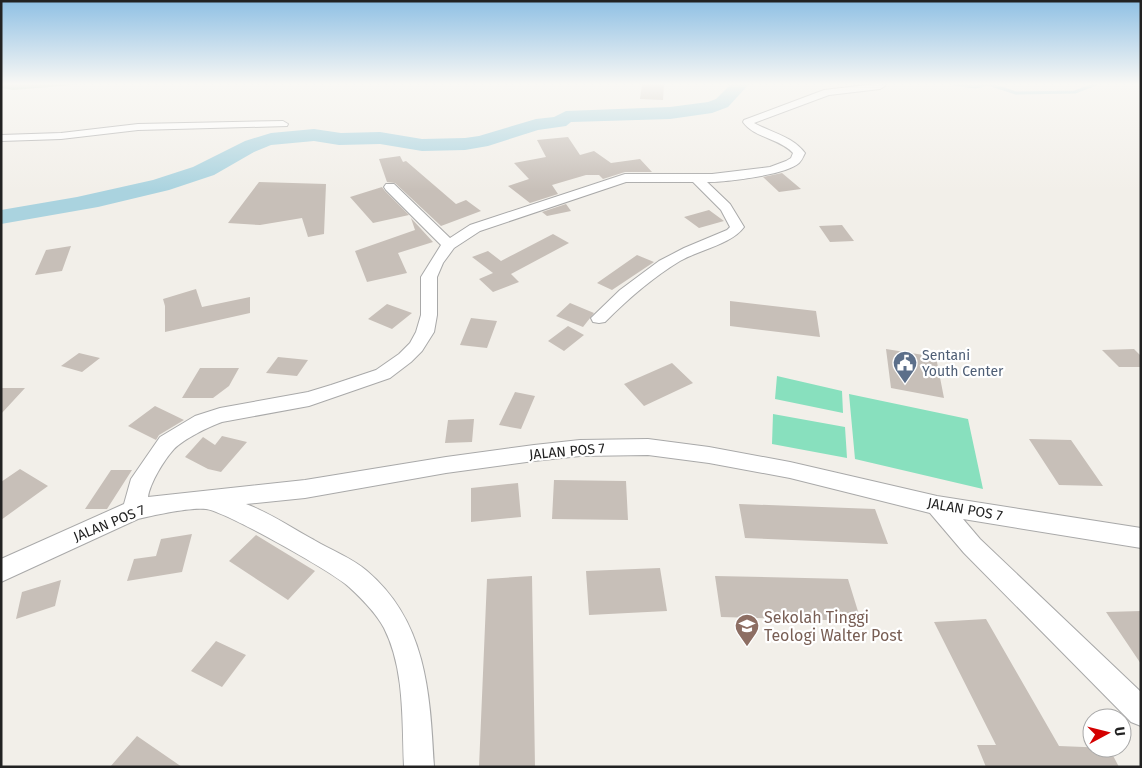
<svg xmlns="http://www.w3.org/2000/svg" width="1142" height="768" viewBox="0 0 1142 768" font-family="'Fira Sans',sans-serif">
	<style>
		.cemetery { fill: #aacbaf }
		.pitch { fill: #88e0be }
		.lines { fill: none; stroke-linecap: round; stroke-linejoin: round }
		.stream { stroke: #aad3df; stroke-width: 3 }
		.river { fill: #aad3df; fill-rule: evenodd }
		.building { fill: #c7bfb8 }
		.minor-casing { stroke: #a9a9a9; stroke-width: 2 }
		.minor { fill: #fff; fill-rule: evenodd }
		.labels { text-anchor: middle; stroke-width: 4.5; stroke-linejoin: round; paint-order: stroke }
		.service-label { font-size: 14px; fill: #4e5e75; stroke: #fff; text-anchor: start }
		.street-label { font-size: 14px; fill: #222; stroke: #fff }
		.near-education-label { font-size: 16px; fill: #785e54; stroke: #fff; text-anchor: start }
	</style>
	<rect width="100%" height="100%" fill="#f2efe9"/>
	<path class="cemetery" d="M 1,84 L 85,84 L 13,90 L 1,88 Z"/>
	<path class="pitch" d="M 777,376 L 842,391 L 843,413 L 775,399 Z
		M 849,394 L 968,419 L 983,489 L 855,459 Z
		M 773,414 L 845,427 L 847,458 L 772,444 Z"/>
	<g class="lines">
		<path class="stream" d="M 954,84 L 975,87 L 988,84 L 1016,93 L 1075,92 L 1096,84"/>
		<path class="river" d="M 731,84 L 749,84 L 728,107 L 712,113 L 670,119 L 571,122 L 566,126 L 538,130 L 488,146 L 465,150 L 422,151 L 380,144 L 339,145 L 314,141 L 271,145 L 254,152 L 214,175 L 169,190 L 98,207 L 1,224 L 1,210 L 77,197 L 153,180 L 193,167 L 245,141 L 271,133 L 314,129 L 341,133 L 380,132 L 422,139 L 465,138 L 479,136 L 536,119 L 554,117 L 566,111 L 670,107 L 708,102 L 716,99 Z"/>
	</g>
	<path class="building" d="M 642,84 L 664,84 L 663,100 L 640,99 Z
		M 568,137 L 580,155 L 594,151 L 611,163 L 640,159 L 652,172 L 625,172 L 603,179 L 599,175 L 586,175 L 552,185 L 558,194 L 530,203 L 508,186 L 529,179 L 514,163 L 546,157 L 537,140 Z
		M 400,156 L 403,162 L 406,161 L 456,204 L 466,200 L 481,211 L 441,226 L 395,183 L 387,182 L 379,159 Z
		M 782,173 L 801,189 L 779,192 L 763,177 Z
		M 259,182 L 326,184 L 324,234 L 308,237 L 302,218 L 260,225 L 228,223 Z
		M 382,187 L 385,191 L 409,215 L 373,223 L 350,197 Z
		M 566,204 L 571,211 L 547,216 L 542,212 Z
		M 709,210 L 724,221 L 699,228 L 684,217 Z
		M 411,218 L 433,242 L 398,253 L 407,273 L 367,282 L 355,251 L 415,230 Z
		M 842,225 L 854,241 L 830,242 L 819,226 Z
		M 553,234 L 569,243 L 511,274 L 519,282 L 493,292 L 479,279 L 493,273 L 472,257 L 488,251 L 501,261 Z
		M 71,246 L 62,271 L 35,275 L 46,250 Z
		M 637,255 L 654,262 L 612,290 L 597,283 Z
		M 196,289 L 202,307 L 250,297 L 250,313 L 165,332 L 165,306 L 163,299 Z
		M 730,301 L 816,311 L 820,337 L 730,326 Z
		M 570,303 L 594,313 L 583,327 L 556,316 Z
		M 387,304 L 412,313 L 392,329 L 368,319 Z
		M 471,318 L 497,321 L 487,348 L 460,345 Z
		M 568,326 L 584,335 L 564,351 L 548,341 Z
		M 886,349 L 936,357 L 944,398 L 891,388 Z
		M 1134,349 L 1141,356 L 1141,367 L 1119,367 L 1102,350 Z
		M 79,353 L 100,358 L 82,372 L 61,366 Z
		M 278,357 L 308,360 L 297,376 L 266,373 Z
		M 672,363 L 693,383 L 644,406 L 624,384 Z
		M 200,368 L 239,368 L 229,386 L 213,398 L 182,398 Z
		M 1,388 L 25,388 L 1,414 Z
		M 515,392 L 535,396 L 521,429 L 499,425 Z
		M 155,406 L 184,420 L 159,435 L 156,440 L 128,426 Z
		M 474,419 L 472,442 L 445,443 L 448,420 Z
		M 222,436 L 247,442 L 221,472 L 208,469 L 185,457 L 203,437 L 215,445 Z
		M 1029,439 L 1071,440 L 1103,486 L 1059,485 Z
		M 20,469 L 48,486 L 1,520 L 1,482 Z
		M 111,470 L 132,470 L 107,509 L 85,509 Z
		M 554,480 L 626,481 L 628,520 L 552,519 Z
		M 518,483 L 521,517 L 471,522 L 471,488 Z
		M 739,504 L 875,509 L 888,544 L 745,538 Z
		M 192,534 L 182,572 L 127,581 L 134,559 L 156,556 L 161,539 Z
		M 256,535 L 315,571 L 288,600 L 229,561 Z
		M 660,568 L 667,611 L 589,615 L 586,571 Z
		M 532,576 L 535,767 L 479,767 L 487,579 Z
		M 715,576 L 848,579 L 861,621 L 721,617 Z
		M 61,580 L 55,606 L 16,619 L 22,592 Z
		M 1141,611 L 1141,664 L 1106,612 Z
		M 986,619 L 1059,746 L 1109,748 L 1119,767 L 986,767 L 977,745 L 996,745 L 934,622 Z
		M 216,641 L 246,655 L 222,687 L 191,671 Z
		M 137,736 L 182,767 L 110,767 Z"/>
	<g class="lines">
		<defs>
			<path id="minor" d="M 875,84 L 882,84 L 885,86 L 880,89 L 829,95 L 754,123 C 772,133 792,136 805,153 C 803,157 802,160 799,163 C 786,175 726,182 707,182 L 730,204 L 744,227 C 732,244 699,250 680,261 C 652,278 628,299 605,322 L 599,323 L 593,322 L 591,318 L 620,290 L 659,261 L 684,248 L 727,230 L 730,227 L 721,210 L 693,182 L 626,182 L 480,231 L 454,248 L 443,263 L 437,277 L 437,315 L 434,332 L 422,351 L 411,362 L 390,378 L 309,406 L 222,422 C 208,427 184,439 174,449 C 164,460 150,483 148,497 L 305,480 L 446,457 L 534,445 L 580,440 L 648,439 L 709,447 L 790,462 L 937,496 L 1141,528 L 1141,548 L 963,519 L 980,539 L 1141,692 L 1141,726 L 1131,722 L 964,553 L 930,513 L 790,478 L 709,463 L 648,455 L 580,456 L 534,461 L 446,473 L 305,498 L 246,504 C 270,513 292,528 314,540 C 331,550 352,558 367,571 C 427,622 430,694 434,767 L 404,767 C 402,722 405,669 384,628 C 376,613 362,599 349,587 C 334,573 225,511 206,509 C 191,507 154,515 138,519 L 1,582 L 1,559 L 124,504 L 131,479 L 160,437 L 195,416 L 220,408 L 308,392 L 331,385 L 376,370 L 399,354 L 410,343 L 416,332 L 421,315 L 421,277 L 441,245 L 386,190 L 384,187 L 386,184 L 394,184 L 450,238 L 470,225 L 625,174 L 712,174 L 770,167 L 786,161 L 791,158 L 793,153 C 779,138 754,138 743,122 L 744,120 L 824,90 Z
				M 283,121 L 288,124 L 287,126 L 138,130 L 61,139 L 1,141 L 1,135 L 61,133 L 138,124 Z"/>
		</defs>
		<use href="#minor" class="minor-casing"/>
		<use href="#minor" class="minor"/>
	</g>
	<linearGradient id="sky" x2="0" y2="1"><stop stop-color="#8fc0e4"/><stop offset="0.44" stop-color="#f9f8f5"/><stop offset="1" stop-color="#f9f8f5" stop-opacity="0"/></linearGradient>
	<rect width="1142" height="191" fill="url(#sky)"/>
	<defs>
		<symbol id="civic-pin" viewBox="-11 -11 22 30"><path d="M0 17L-7.5 6A9.5 9.5 0 1 1 7.5 6Z" fill="#5c6f8a" stroke="#fff"/><path d="M-.6-6.5H3V-4.5H.6V-3L4-1V1h2V6H-6V1h2V-1L-.6-3ZM-1.2 2.5V6h2.4V2.5Z" fill="#fff"/></symbol>
		<symbol id="university-pin" viewBox="-11 -11 22 30"><path d="M0 17L-7.5 6A9.5 9.5 0 1 1 7.5 6Z" fill="#8d6e63" stroke="#fff"/><path d="M0-5L7-2L0 1L-7-2ZM-4 1L0 2.5L4 1V4Q0 6-4 4Z" fill="#fff"/></symbol>
	</defs>
	<g fill-rule="evenodd">
		<use href="#civic-pin" x="891" y="349" width="28" height="38"/>
		<use href="#university-pin" x="733" y="612" width="28" height="38"/>
	</g>
	<g class="labels">
		<g class="service-label">
			<text x="922" y="360">Sentani<tspan x="922" dy="16">Youth Center</tspan></text>
		</g>
		<g class="street-label">
			<text transform="translate(567 451) rotate(-5)" y="5">JALAN POS 7</text>
			<text transform="translate(965 509) rotate(10)" y="5">JALAN POS 7</text>
			<text transform="translate(109 523) rotate(-22)" y="5">JALAN POS 7</text>
		</g>
		<g class="near-education-label">
			<text x="764" y="623">Sekolah Tinggi<tspan x="764" dy="18">Teologi Walter Post</tspan></text>
		</g>
	</g>
	<rect width="1142" height="768" fill="none" stroke="#222222" stroke-width="5"/>
	<g transform="translate(1107 733) rotate(83)"><circle r="24" fill="#ffffff" stroke="#a7a7a7"/>
	<path d="M0-4L9 19L0 12L-9 19Z" fill="#d40000"/>
	<text y="-8" font-size="14" font-weight="bold" text-anchor="middle" fill="#222222">U</text>
	</g>
</svg>
